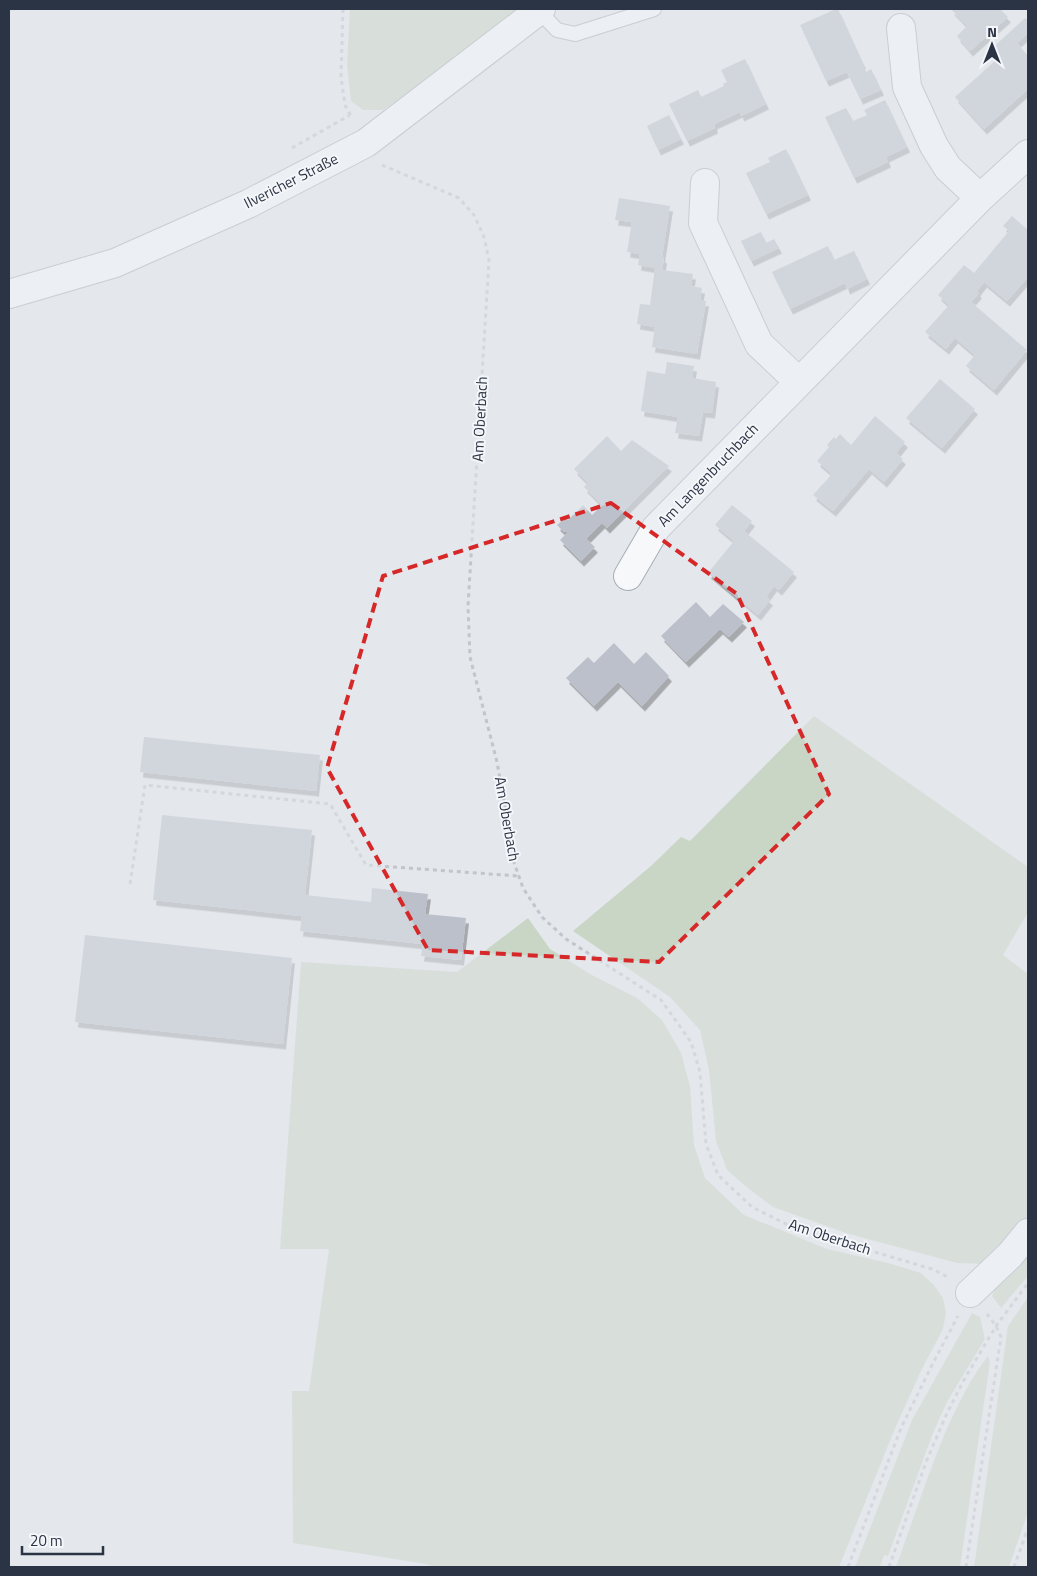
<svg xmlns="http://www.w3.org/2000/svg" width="1037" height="1576" viewBox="0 0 1037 1576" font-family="'Titillium Web',sans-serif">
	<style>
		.green { fill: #c9d6c5 }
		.building { fill: #bbc0ca; filter: url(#shadow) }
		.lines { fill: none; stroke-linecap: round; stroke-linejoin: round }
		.service-casing { stroke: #a9aeb7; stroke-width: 16 }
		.minor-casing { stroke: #a9aeb7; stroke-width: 30 }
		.tertiary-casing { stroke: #a9aeb7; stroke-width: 30 }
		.path { stroke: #c2c5cb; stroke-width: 3; stroke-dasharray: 4 4; stroke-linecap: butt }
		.service { stroke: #f7f8fa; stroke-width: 14 }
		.minor { stroke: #f7f8fa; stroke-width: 28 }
		.tertiary { stroke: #f7f8fa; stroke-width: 28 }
		.marked { fill: none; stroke: #d62828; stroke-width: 4; stroke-dasharray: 10 6; stroke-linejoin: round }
		.labels { text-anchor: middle; stroke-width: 4; stroke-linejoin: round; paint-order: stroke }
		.street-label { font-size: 15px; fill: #2b3445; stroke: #f4f6f9 }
	</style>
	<defs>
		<filter id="shadow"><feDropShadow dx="3" dy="5.5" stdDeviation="0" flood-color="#0004"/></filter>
	</defs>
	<rect width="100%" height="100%" fill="#e4e7ec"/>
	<path class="green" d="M 350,9 L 522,9 L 424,82 L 383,110 L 363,110 L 351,101 L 347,65 Z
		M 814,716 L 1028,867 L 1028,912 L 1003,955 L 1028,974 L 1028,1222 L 984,1264 L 957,1263 L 849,1234 L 773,1207 L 749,1189 L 727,1170 L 716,1141 L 709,1070 L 700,1030 L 670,997 L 573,931 L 651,866 L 681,837 L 690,841 Z
		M 528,918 L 550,949 L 590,974 L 637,998 L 662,1020 L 681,1053 L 690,1086 L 694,1145 L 705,1178 L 744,1215 L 827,1249 L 888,1263 L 921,1273 L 934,1285 L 943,1298 L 946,1313 L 943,1329 L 922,1369 L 896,1426 L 839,1567 L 435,1567 L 426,1564 L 293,1543 L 292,1391 L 309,1391 L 329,1249 L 280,1249 L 301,962 L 457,972 Z
		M 1028,1245 L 1028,1276 L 1001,1308 L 992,1296 L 995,1288 Z
		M 1028,1297 L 1028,1512 L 1009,1567 L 974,1567 L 1008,1326 Z
		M 972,1313 L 980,1317 L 985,1339 L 947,1402 L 933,1433 L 888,1556 L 884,1555 L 880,1567 L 855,1567 L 912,1420 Z
		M 988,1356 L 990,1362 L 960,1567 L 896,1567 C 912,1522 927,1477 945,1433 C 957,1406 970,1379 988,1356 Z"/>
	<path class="building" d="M 836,9 L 838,9 L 863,64 L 862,64 L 866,72 L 871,69 L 881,90 L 860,99 L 847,72 L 826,81 L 800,25 Z
		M 951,9 L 1000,9 L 1008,17 L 970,51 L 957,36 L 967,26 Z
		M 1025,18 L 1028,21 L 1028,33 L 1017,43 L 1028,56 L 1028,89 L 984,129 L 955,97 L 996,60 L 988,52 Z
		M 745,59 L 766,104 L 741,116 L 740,112 L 714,124 L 715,128 L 687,141 L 669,104 L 698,90 L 701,97 L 724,86 L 723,84 L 727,82 L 721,70 Z
		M 885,100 L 907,147 L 886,157 L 888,162 L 854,178 L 825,117 L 846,108 L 853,121 L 867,115 L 864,110 Z
		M 669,115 L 681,139 L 658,150 L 647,126 Z
		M 786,149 L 808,195 L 766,214 L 746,173 L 770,162 L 768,158 Z
		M 619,198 L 670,206 L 662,257 L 664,258 L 662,270 L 693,274 L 691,286 L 702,288 L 700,300 L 706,301 L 697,354 L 652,347 L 655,327 L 637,324 L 640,304 L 650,305 L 655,268 L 638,265 L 640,254 L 627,252 L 632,222 L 615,220 Z
		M 1012,216 L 1028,230 L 1028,245 L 1027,247 L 1028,248 L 1028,279 L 1027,278 L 1007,301 L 984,282 L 977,291 L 979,293 L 971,302 L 1027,350 L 994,390 L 966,366 L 975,355 L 955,338 L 946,349 L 925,332 L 949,305 L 938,295 L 964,265 L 974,273 L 1009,231 L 1003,226 Z
		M 761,232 L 766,243 L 774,239 L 779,248 L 751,261 L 741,241 Z
		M 828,246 L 834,260 L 854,251 L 867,279 L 847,289 L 845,283 L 790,309 L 772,272 Z
		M 667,362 L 694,366 L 692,378 L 716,382 L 712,413 L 703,412 L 699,436 L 675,433 L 678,417 L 641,411 L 647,371 L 665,374 Z
		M 940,379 L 975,409 L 942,448 L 906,418 Z
		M 875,416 L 905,442 L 896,453 L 903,459 L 884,482 L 869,469 L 833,511 L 813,495 L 832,474 L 817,461 L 829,447 L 827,445 L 834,437 L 836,439 L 840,434 L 851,445 Z
		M 607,436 L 621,451 L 632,440 L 669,466 L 607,528 L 602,523 L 586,539 L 595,547 L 581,561 L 560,540 L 568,532 L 566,531 L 564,532 L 557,525 L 565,518 L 568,520 L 583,505 L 592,515 L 602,505 L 584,487 L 588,483 L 574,469 Z
		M 732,505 L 752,521 L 744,531 L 794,572 L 779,590 L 774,586 L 766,597 L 770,600 L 758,615 L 708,573 L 734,541 L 715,525 Z
		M 696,602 L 710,617 L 723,604 L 744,622 L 729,637 L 720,629 L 686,662 L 661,636 Z
		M 614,643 L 634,664 L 646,652 L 669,676 L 642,706 L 618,682 L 594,706 L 566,678 L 588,657 L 594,663 Z
		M 144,737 L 320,755 L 316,791 L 140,772 Z
		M 162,815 L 312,830 L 305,895 L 371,902 L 372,888 L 428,894 L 425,914 L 466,918 L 461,960 L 421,956 L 423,944 L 300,931 L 302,916 L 153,900 Z
		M 85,935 L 292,958 L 283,1044 L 75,1022 Z"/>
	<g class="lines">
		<defs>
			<path id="service" d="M 539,11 L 557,30 L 575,34 L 654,9"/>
			<path id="minor" d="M 901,28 L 907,87 L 934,146 L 948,168 L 980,198
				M 705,183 L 703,223 L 759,344 L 799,382
				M 628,576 L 656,528 L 980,198 L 1028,154
				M 970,1293 L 1010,1255 L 1028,1233"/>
			<path id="tertiary" d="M 9,294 L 115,263 L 248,204 L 366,143 L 541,9"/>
		</defs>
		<use href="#service" class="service-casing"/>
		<use href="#minor" class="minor-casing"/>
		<use href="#tertiary" class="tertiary-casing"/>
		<path class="path" d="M 343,9 L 341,77 L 345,105 L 352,118
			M 292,148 L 350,115
			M 382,165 L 459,198 L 474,215 L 484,237 L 489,260 L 468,606 L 470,657 L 497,762 L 506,812 L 510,851 L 523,888 L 542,917 L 566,939 L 661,1000 L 691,1042 L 700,1072 L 706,1144 L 718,1175 L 752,1207 L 794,1228 L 932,1269 L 948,1277
			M 130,884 L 145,785 L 330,804 L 366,865 L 518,876
			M 848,1567 L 901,1428 L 934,1361 L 958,1316
			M 889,1567 L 926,1462 L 947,1413 L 965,1378 L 996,1326 L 1028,1283
			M 966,1567 L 1001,1337 L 996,1326 L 987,1314
			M 1014,1567 L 1028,1528"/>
		<use href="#service" class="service"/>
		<use href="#minor" class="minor"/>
		<use href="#tertiary" class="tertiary"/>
	</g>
	<path d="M0 0H1037V1576H0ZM 611,503 L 737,594 L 829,794 L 659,962 L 428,950 L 327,768 L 383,576 Z" fill="#e4e7ec" fill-opacity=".55" fill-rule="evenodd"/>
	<path class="marked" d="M 611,503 L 737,594 L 829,794 L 659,962 L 428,950 L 327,768 L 383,576 Z"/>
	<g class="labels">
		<g class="street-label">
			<text transform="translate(291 181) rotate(-27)" y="5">Ilvericher Straße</text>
			<text transform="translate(480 419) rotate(-87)" y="5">Am Oberbach</text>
			<text transform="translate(708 475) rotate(-46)" y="5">Am Langenbruchbach</text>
			<text transform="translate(507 819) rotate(80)" y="5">Am Oberbach</text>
			<text transform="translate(830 1237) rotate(18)" y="5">Am Oberbach</text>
		</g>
	</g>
	<rect width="1037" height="1576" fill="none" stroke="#2b3445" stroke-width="20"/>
	<g transform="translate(992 45)" stroke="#f4f6f9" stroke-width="4" paint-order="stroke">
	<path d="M0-4L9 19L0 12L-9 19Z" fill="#2b3445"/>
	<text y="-8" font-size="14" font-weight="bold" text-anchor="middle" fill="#2b3445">N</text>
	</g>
	<path d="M22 1546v8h81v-8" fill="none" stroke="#2b3445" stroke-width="2.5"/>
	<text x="30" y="1546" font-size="15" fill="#2b3445" stroke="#f4f6f9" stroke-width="4" paint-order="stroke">20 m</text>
</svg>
